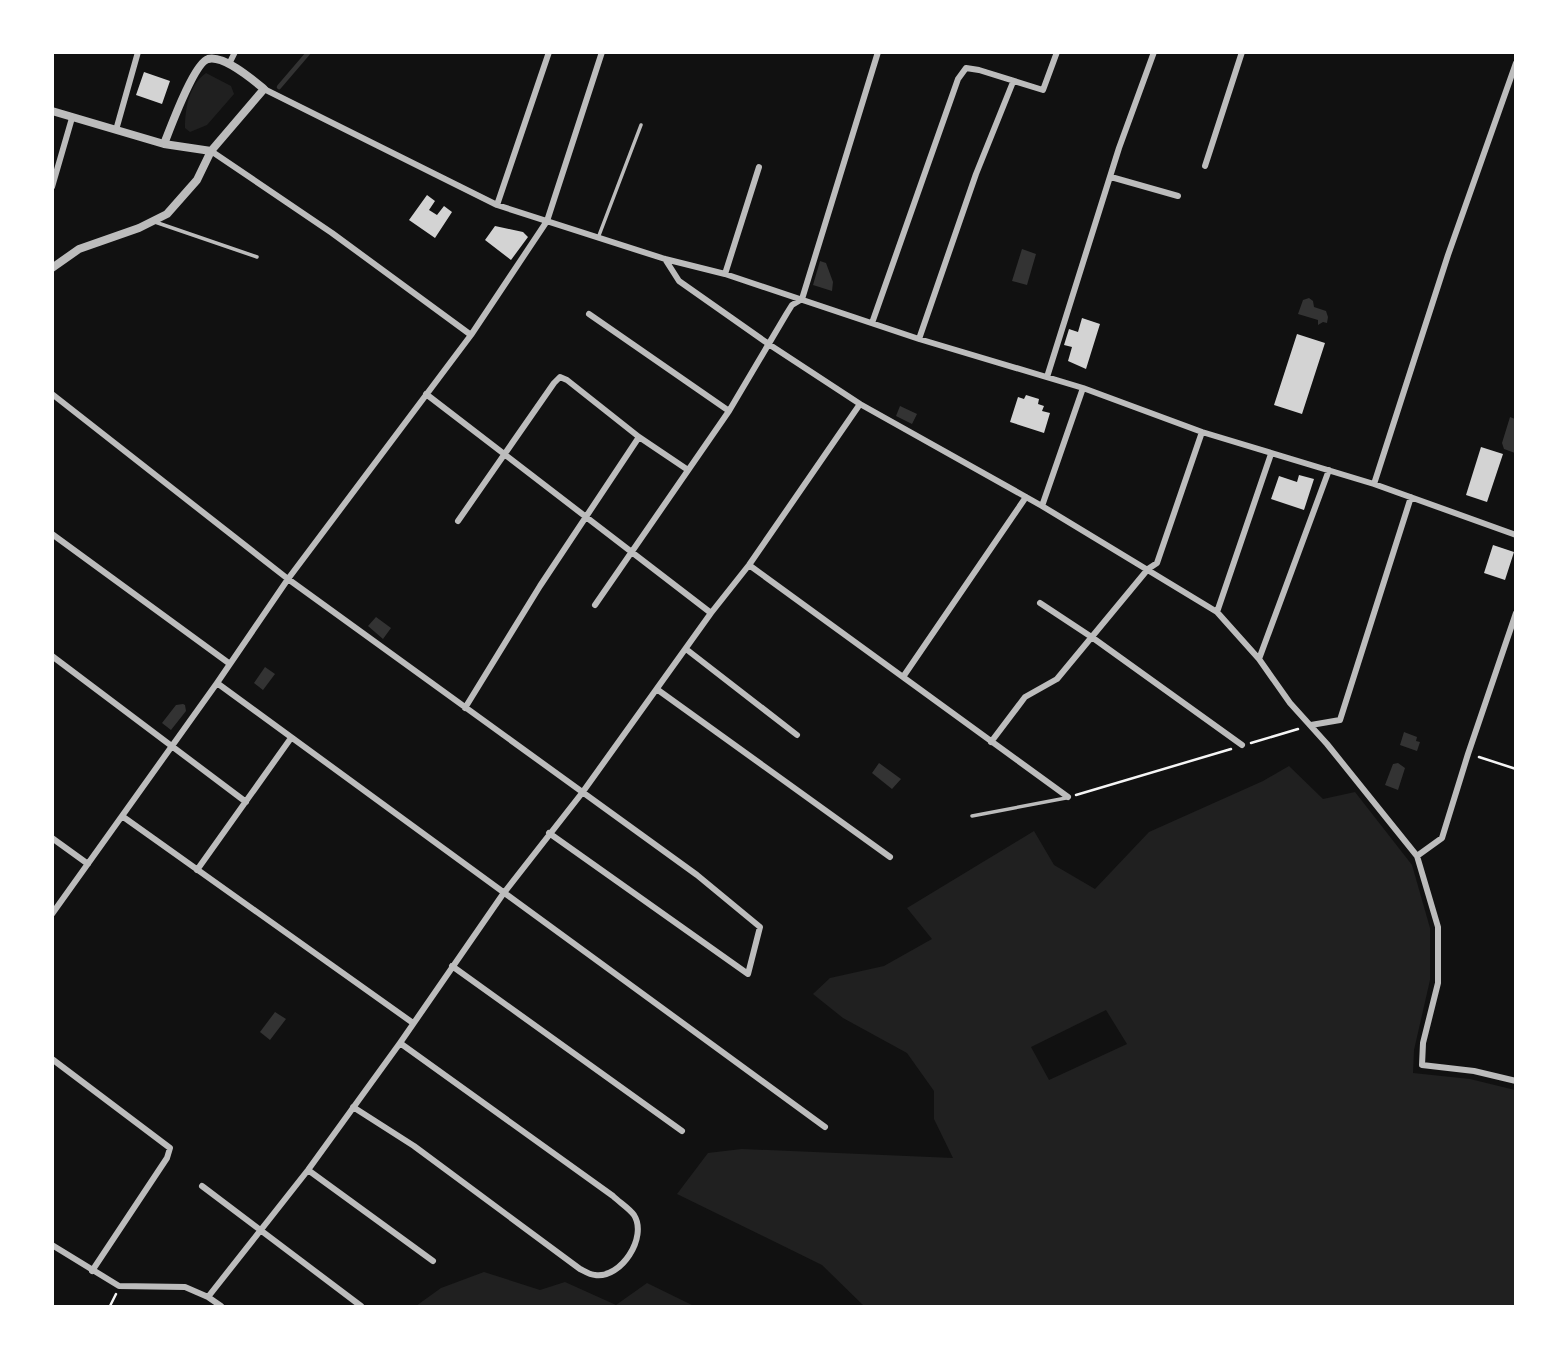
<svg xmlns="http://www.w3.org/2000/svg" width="1568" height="1359" viewBox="0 0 1568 1359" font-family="Georgia,serif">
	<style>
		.green { fill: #202020; fill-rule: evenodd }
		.water { fill: #333 }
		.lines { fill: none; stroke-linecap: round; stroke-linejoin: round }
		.stream { stroke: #333; stroke-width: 4.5 }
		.building { fill: #d3d3d3 }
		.path { stroke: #f5f5f5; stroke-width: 2.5 }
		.service { stroke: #bcbcbc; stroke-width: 3.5 }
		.minor { stroke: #bcbcbc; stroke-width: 6 }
		.tertiary { stroke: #bcbcbc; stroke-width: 8 }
	</style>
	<rect width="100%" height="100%" fill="#111"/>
	<path class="green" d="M 206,73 L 231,86 L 234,94 L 207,125 L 190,132 L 185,128 C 185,108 189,85 206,73 Z
		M 1289,766 L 1323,799 L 1355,792 L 1412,865 L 1430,928 L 1430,980 L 1414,1050 L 1413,1073 L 1470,1079 L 1515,1090 L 1515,1306 L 864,1306 L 822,1265 L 677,1194 L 708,1153 L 742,1149 L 953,1158 L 934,1119 L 934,1091 L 907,1053 L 843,1018 L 813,994 L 830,978 L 884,966 L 932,939 L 907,908 L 1034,831 L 1054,865 L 1095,889 L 1149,832 L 1263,781 ZM 1106,1010 L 1127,1044 L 1049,1080 L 1031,1047 Z
		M 484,1272 L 540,1290 L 565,1282 L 616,1305 L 647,1283 L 694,1306 L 416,1306 L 441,1288 Z"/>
	<path class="water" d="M 1022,249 L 1036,254 L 1027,285 L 1012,281 Z
		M 820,261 L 826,263 L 833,282 L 832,291 L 813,285 Z
		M 1309,298 L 1313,301 L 1314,307 L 1326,311 L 1328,317 L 1327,323 L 1323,322 L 1318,325 L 1318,320 L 1298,314 L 1303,300 Z
		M 900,406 L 917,414 L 912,424 L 896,416 Z
		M 1510,417 L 1515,419 L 1515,453 L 1504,449 L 1502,443 Z
		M 376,617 L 391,628 L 383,639 L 368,626 Z
		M 265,667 L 275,674 L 263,690 L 254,683 Z
		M 183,704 L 185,705 L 186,711 L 171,730 L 162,723 L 176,705 Z
		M 1404,732 L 1417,737 L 1416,741 L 1420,742 L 1417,751 L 1400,745 Z
		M 879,763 L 901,779 L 892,789 L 872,773 Z
		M 1398,763 L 1405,768 L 1398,790 L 1385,785 L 1393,764 Z
		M 275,1012 L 286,1019 L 270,1040 L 260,1032 Z"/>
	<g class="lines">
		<path class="stream" d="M 279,87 L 309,52"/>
	</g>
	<path class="building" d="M 144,72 L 170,81 L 162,104 L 136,95 Z
		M 427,195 L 435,201 L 429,210 L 437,215 L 444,206 L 452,212 L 435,238 L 409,220 Z
		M 495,226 L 523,232 L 528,237 L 511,260 L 485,240 Z
		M 1082,318 L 1100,324 L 1086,369 L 1068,361 L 1072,347 L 1064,345 L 1069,329 L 1078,332 Z
		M 1297,334 L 1325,343 L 1302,414 L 1274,405 Z
		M 1026,395 L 1039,399 L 1038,404 L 1044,406 L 1042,411 L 1050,413 L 1044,433 L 1010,422 L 1018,397 L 1024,399 Z
		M 1481,447 L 1503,454 L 1487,502 L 1466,495 Z
		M 1299,475 L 1314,479 L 1304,510 L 1271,499 L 1279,476 L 1297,482 Z
		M 1493,545 L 1514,552 L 1505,580 L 1484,573 Z"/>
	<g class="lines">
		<path class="path" d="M 1251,743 L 1298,729
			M 1479,757 L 1516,769
			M 1076,795 L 1231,749
			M 110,1306 L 116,1294"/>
		<path class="service" d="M 155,222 L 257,257
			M 598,238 L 641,125
			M 972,816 L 1066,798"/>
		<path class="minor" d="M 229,64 L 235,52
			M 264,89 L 497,205 L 665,259 L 725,274 L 919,339 L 1083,388 L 1202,432 L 1374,484 L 1516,535
			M 116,130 L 138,52
			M 211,151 L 332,233 L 471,335
			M 1205,166 L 1242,52
			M 1111,177 L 1178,196
			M 52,187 L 72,118
			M 497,205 L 549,52
			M 665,259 L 679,281 L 770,345 L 860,404 L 1042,506 L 1217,612 L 1259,659 L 1290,703 L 1327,744 L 1417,856 L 1438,927 L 1438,983 L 1423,1043 L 1422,1065 L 1474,1071 L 1516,1081
			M 725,274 L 759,167
			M 589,314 L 729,411
			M 872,323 L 958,79 L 966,68 L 979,70 L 1043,90 L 1057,52
			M 919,339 L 976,174 L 1013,82
			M 1047,377 L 1119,148 L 1154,52
			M 52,394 L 288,579 L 697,875 L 760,927 L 748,974 L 549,833
			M 426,394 L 711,613
			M 1374,484 L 1448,255 L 1516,63
			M 1042,506 L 1083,388
			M 458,521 L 554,383 L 560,377 L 567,380 L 639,437 L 688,470
			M 52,534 L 230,664
			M 749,565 L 1068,797
			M 1040,603 L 1093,638 L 1242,745
			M 595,605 L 729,411 L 787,313 L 792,305 L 802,299 L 878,52
			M 1217,612 L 1271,454
			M 686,649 L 797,735
			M 52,656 L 246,802
			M 1259,659 L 1329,470
			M 903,677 L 1026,497
			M 217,683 L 825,1127
			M 658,690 L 890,857
			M 465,708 L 540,586 L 639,437
			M 1311,725 L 1340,720 L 1411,497
			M 991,742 L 1025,697 L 1057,679 L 1148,569 L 1157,563 L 1202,432
			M 122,816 L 413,1023
			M 52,838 L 88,864
			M 1417,856 L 1442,838 L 1468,754 L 1516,613
			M 197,870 L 291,738
			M 52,914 L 217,683 L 288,579 L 471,335 L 547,221 L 602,52
			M 452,966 L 682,1131
			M 52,1059 L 170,1148 L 167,1158 L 92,1271
			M 353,1107 L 414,1146 L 580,1269 C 584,1271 590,1275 595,1275 C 621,1279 648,1237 634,1215 C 629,1208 619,1202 613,1196 L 400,1043
			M 308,1170 L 433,1261
			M 202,1186 L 361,1306
			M 52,1245 L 119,1286 L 185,1287 L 208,1297 L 221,1306
			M 208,1297 L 308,1170 L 400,1043 L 503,894 L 582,793 L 711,613 L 749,565 L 860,404"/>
		<path class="tertiary" d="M 52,111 L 164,144 L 211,151
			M 52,268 L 79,249 L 139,228 L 167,214 L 197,180 L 211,151 L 264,89 C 252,79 224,55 208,59 C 194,63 170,129 164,144"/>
	</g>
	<rect width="1568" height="1359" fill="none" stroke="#ffffff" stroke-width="108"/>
</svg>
